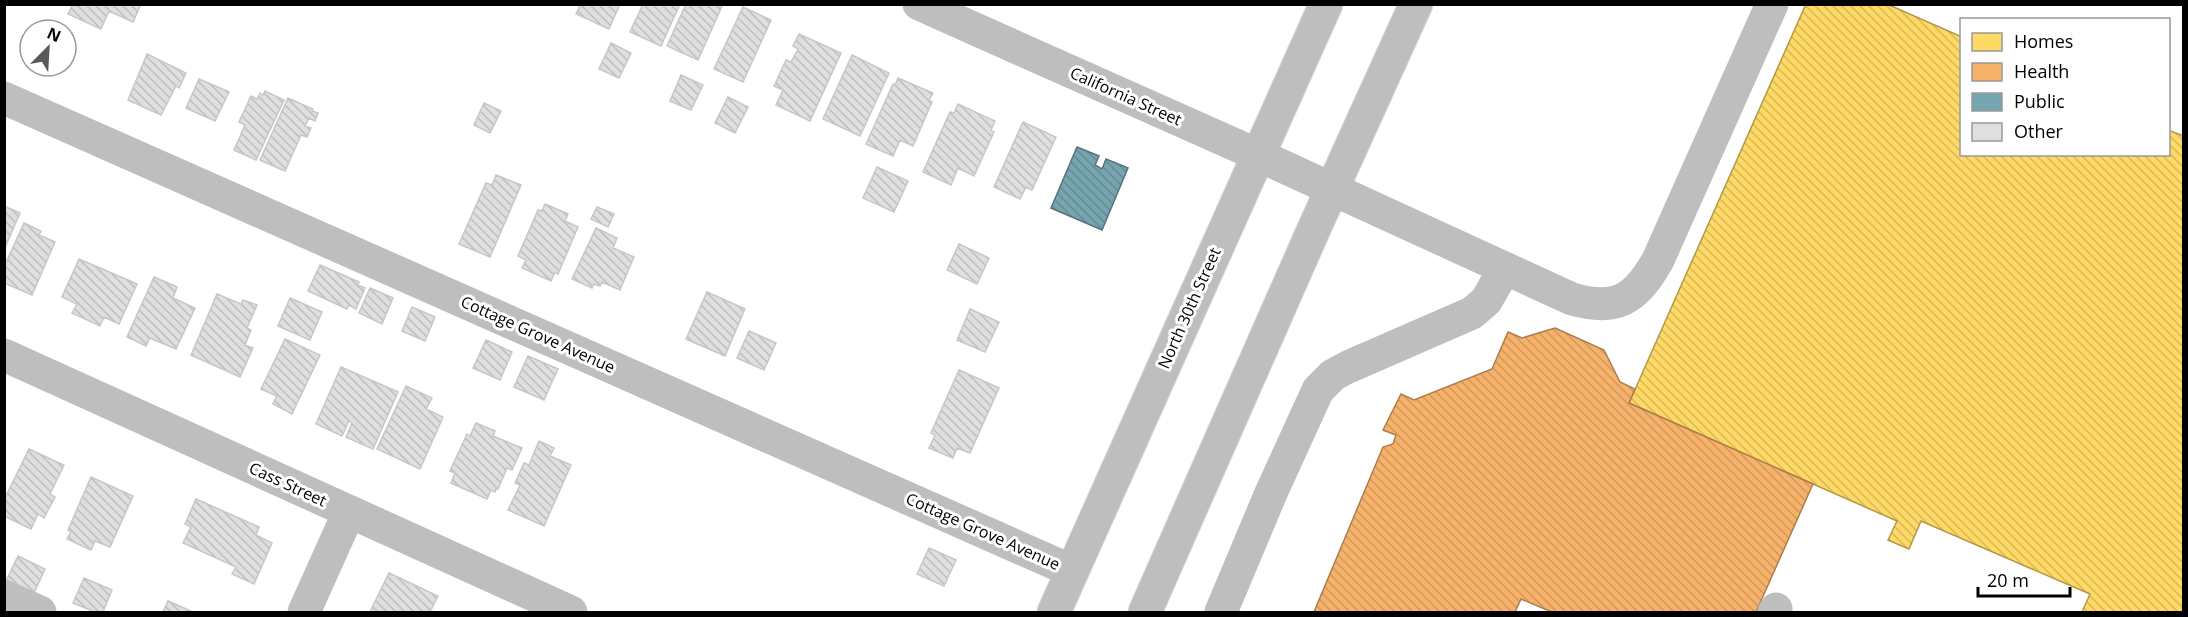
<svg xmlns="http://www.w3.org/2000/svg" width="2188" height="617" viewBox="0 0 2188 617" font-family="'Open Sans',sans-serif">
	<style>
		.homes { fill: url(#homes-back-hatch); stroke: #b29847; stroke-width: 1.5 }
		.health { fill: url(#health-back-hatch); stroke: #ac7d4b; stroke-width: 1.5 }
		.public { fill: url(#public-back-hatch); stroke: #53747a; stroke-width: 1.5 }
		.building { fill: url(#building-back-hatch); stroke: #c7c7c7; stroke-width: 1.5 }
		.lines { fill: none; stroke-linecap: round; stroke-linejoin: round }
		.major-casing { stroke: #dbdbdb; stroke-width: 35 }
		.minor { stroke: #bebebe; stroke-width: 33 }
		.major { stroke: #bebebe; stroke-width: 33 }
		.labels { text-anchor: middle; stroke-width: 6; stroke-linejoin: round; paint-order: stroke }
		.street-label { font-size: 16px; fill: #000; stroke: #fff }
	</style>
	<defs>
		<pattern id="homes-back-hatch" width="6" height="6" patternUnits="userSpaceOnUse" patternTransform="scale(1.5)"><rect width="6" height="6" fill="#ffd966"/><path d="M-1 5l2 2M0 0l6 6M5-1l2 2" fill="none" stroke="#d9b857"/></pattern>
		<pattern id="health-back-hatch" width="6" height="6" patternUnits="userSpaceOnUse" patternTransform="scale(1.5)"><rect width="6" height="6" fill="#f6b26b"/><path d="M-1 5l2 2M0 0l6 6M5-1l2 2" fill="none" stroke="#d1975b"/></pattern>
		<pattern id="public-back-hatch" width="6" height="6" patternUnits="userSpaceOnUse" patternTransform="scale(1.5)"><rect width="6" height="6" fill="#76a5af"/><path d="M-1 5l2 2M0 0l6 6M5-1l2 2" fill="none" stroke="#648c95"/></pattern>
		<pattern id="building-back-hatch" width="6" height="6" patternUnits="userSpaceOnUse" patternTransform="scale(1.5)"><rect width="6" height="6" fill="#dfdfdf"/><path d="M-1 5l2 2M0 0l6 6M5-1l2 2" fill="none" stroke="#bebebe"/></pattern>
	</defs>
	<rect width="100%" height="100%" fill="#fff"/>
	<path class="homes" d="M 1806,4 L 1887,4 L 1962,37 L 1962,154 L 2168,154 L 2168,130 L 2184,136 L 2184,612 L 2082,612 L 2090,594 L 1921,521 L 1909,549 L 1888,540 L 1897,521 L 1629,403 Z"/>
	<path class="health" d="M 1555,328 L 1604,350 L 1620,382 L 1635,389 L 1629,403 L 1813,484 L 1756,612 L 1552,612 L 1521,599 L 1515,612 L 1314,612 L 1383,447 L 1393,444 L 1396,435 L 1383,430 L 1401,394 L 1414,400 L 1492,369 L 1508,332 L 1522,338 Z"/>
	<path class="public" d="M 1077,147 L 1099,156 L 1095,165 L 1102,169 L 1106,159 L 1128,168 L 1102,230 L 1051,208 Z"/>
	<path class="building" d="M 73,4 L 141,4 L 133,22 L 109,11 L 101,29 L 68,14 Z
		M 581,4 L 620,4 L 609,29 L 576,14 Z
		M 643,4 L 680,4 L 661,46 L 630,32 Z
		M 686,4 L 723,4 L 698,60 L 667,46 Z
		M 743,7 L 771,20 L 743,82 L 714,69 Z
		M 799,34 L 841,53 L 810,121 L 776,105 L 783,90 L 774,86 L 786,60 L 791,62 L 798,49 L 793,46 Z
		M 611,43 L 631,53 L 619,78 L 599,69 Z
		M 147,54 L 186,73 L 179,88 L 176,86 L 161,115 L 128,100 Z
		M 852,55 L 889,73 L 860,136 L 823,119 Z
		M 681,75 L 703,85 L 691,110 L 670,101 Z
		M 898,78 L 933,93 L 929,100 L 932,102 L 913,146 L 900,140 L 893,156 L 866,144 L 893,84 L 895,85 Z
		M 199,79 L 229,92 L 215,121 L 186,108 Z
		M 265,91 L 284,100 L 256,160 L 234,150 L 245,125 L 239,122 L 251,96 L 257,99 L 260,93 L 263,95 Z
		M 728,97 L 748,107 L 735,133 L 715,123 Z
		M 288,98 L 313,109 L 312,111 L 318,113 L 315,121 L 309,118 L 305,126 L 311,128 L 307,137 L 301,135 L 285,171 L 260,160 Z
		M 484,103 L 501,111 L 490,133 L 474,125 Z
		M 958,104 L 995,121 L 991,130 L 994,132 L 974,176 L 958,168 L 951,185 L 923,172 L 950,112 L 954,113 Z
		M 1023,122 L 1056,137 L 1032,190 L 1026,187 L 1020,199 L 994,187 Z
		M 877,167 L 908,181 L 894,212 L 863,198 Z
		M 496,175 L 521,185 L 490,257 L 459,244 L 486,183 L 492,185 Z
		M 545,204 L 568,214 L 565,221 L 578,227 L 558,274 L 555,272 L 551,281 L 522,268 L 526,260 L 518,256 L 538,210 L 542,211 Z
		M 4,206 L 20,213 L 4,250 Z
		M 597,207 L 614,214 L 608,227 L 591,219 Z
		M 24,223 L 41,231 L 39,235 L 55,242 L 32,295 L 4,283 L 4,267 Z
		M 596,228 L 617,238 L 613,248 L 634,257 L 620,290 L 602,282 L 600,286 L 594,284 L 592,288 L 572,279 Z
		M 959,244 L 989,258 L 977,284 L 947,270 Z
		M 79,259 L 137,284 L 119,324 L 104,317 L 100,326 L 72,313 L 77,304 L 62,297 Z
		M 320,265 L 359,282 L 358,285 L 365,288 L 356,309 L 349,305 L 347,309 L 308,291 Z
		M 154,277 L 177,287 L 173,298 L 195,308 L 176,349 L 150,338 L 146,346 L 127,337 Z
		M 370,288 L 393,298 L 382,324 L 359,313 Z
		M 707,292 L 745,309 L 725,356 L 686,339 Z
		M 217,294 L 241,304 L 243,300 L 257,305 L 247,328 L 251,330 L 245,345 L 253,348 L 240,377 L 191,355 Z
		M 290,298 L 322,312 L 310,340 L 278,326 Z
		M 412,307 L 435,317 L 425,341 L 402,331 Z
		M 970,309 L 999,322 L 985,352 L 957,340 Z
		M 749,331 L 776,343 L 764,370 L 737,358 Z
		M 285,339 L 320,355 L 292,414 L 273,404 L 277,396 L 261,389 Z
		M 486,340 L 512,352 L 500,380 L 473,368 Z
		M 528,356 L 558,369 L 544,400 L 514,387 Z
		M 341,367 L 398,392 L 373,449 L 346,437 L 352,423 L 349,421 L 342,436 L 316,424 Z
		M 959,370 L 999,388 L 970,453 L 957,448 L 953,458 L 929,448 L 935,435 L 931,433 Z
		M 406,386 L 432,398 L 426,409 L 443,417 L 420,469 L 377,449 Z
		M 476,423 L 495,431 L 493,436 L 522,448 L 512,470 L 507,468 L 498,489 L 496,488 L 495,492 L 491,490 L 487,499 L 451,483 L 455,473 L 450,471 L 467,434 L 470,436 Z
		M 539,441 L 554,448 L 550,456 L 571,465 L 544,526 L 508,510 L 520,485 L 515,483 L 524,463 L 529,465 Z
		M 29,449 L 64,465 L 50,494 L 55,497 L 44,518 L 38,514 L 31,529 L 4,516 L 4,500 Z
		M 91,477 L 133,496 L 110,547 L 95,541 L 91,550 L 67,539 L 71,531 L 68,530 Z
		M 196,499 L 259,527 L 256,535 L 272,543 L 254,584 L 232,574 L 236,567 L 183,543 L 191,527 L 185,524 Z
		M 929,548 L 956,560 L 944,586 L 917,574 Z
		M 18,556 L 45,569 L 33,595 L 5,583 Z
		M 389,573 L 438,596 L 430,612 L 370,612 Z
		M 84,578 L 112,590 L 103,612 L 95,612 L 73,603 Z
		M 168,601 L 193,612 L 163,612 Z"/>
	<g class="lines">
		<defs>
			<path id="major" d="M 1054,612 L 1326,4
				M 1145,612 L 1313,231 L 1416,4"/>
		</defs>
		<use href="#major" class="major-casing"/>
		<path class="minor" d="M 919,4 L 1258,155 L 1572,299 C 1617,312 1636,299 1658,260 L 1772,4
			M 4,98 L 1072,571
			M 4,355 L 571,612
			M 4,596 L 40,612
			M 304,612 L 349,512
			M 1221,612 L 1271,493 L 1318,390 L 1333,375 L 1348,367 L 1472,313 L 1486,301 L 1505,268
			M 1774,612 L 1776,609"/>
		<use href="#major" class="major"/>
	</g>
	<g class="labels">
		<g class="street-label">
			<text transform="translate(1126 96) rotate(24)" y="6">California Street</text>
			<text transform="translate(1189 308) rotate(-66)" y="6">North 30th Street</text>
			<text transform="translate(538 334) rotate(24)" y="6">Cottage Grove Avenue</text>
			<text transform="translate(288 484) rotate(25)" y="6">Cass Street</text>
			<text transform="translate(983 531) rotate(24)" y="6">Cottage Grove Avenue</text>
		</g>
	</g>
	<rect width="2188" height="617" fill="none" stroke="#000000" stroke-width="12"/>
	<rect x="1960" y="18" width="210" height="138" fill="#ffffff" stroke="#999999" stroke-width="1.5"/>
	<rect x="1972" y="33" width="30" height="18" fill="#ffd966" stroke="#999999" stroke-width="1.5"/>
	<text x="2014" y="48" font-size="18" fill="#000000">Homes</text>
	<rect x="1972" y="63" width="30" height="18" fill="#f6b26b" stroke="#999999" stroke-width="1.5"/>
	<text x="2014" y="78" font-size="18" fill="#000000">Health</text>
	<rect x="1972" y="93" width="30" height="18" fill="#76a5af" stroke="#999999" stroke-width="1.5"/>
	<text x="2014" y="108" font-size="18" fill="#000000">Public</text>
	<rect x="1972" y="123" width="30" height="18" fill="#dfdfdf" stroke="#999999" stroke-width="1.5"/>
	<text x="2014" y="138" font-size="18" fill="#000000">Other</text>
	<g transform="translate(48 48) rotate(24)"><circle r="28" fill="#ffffff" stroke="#999999" stroke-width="1.5"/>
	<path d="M0-4.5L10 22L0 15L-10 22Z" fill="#595959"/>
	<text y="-9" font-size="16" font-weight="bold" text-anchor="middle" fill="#000000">N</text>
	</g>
	<path d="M1978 587v9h92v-9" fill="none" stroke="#000000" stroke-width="3"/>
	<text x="1987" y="587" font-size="18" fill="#000000" stroke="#ffffff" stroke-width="4.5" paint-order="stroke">20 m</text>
</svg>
